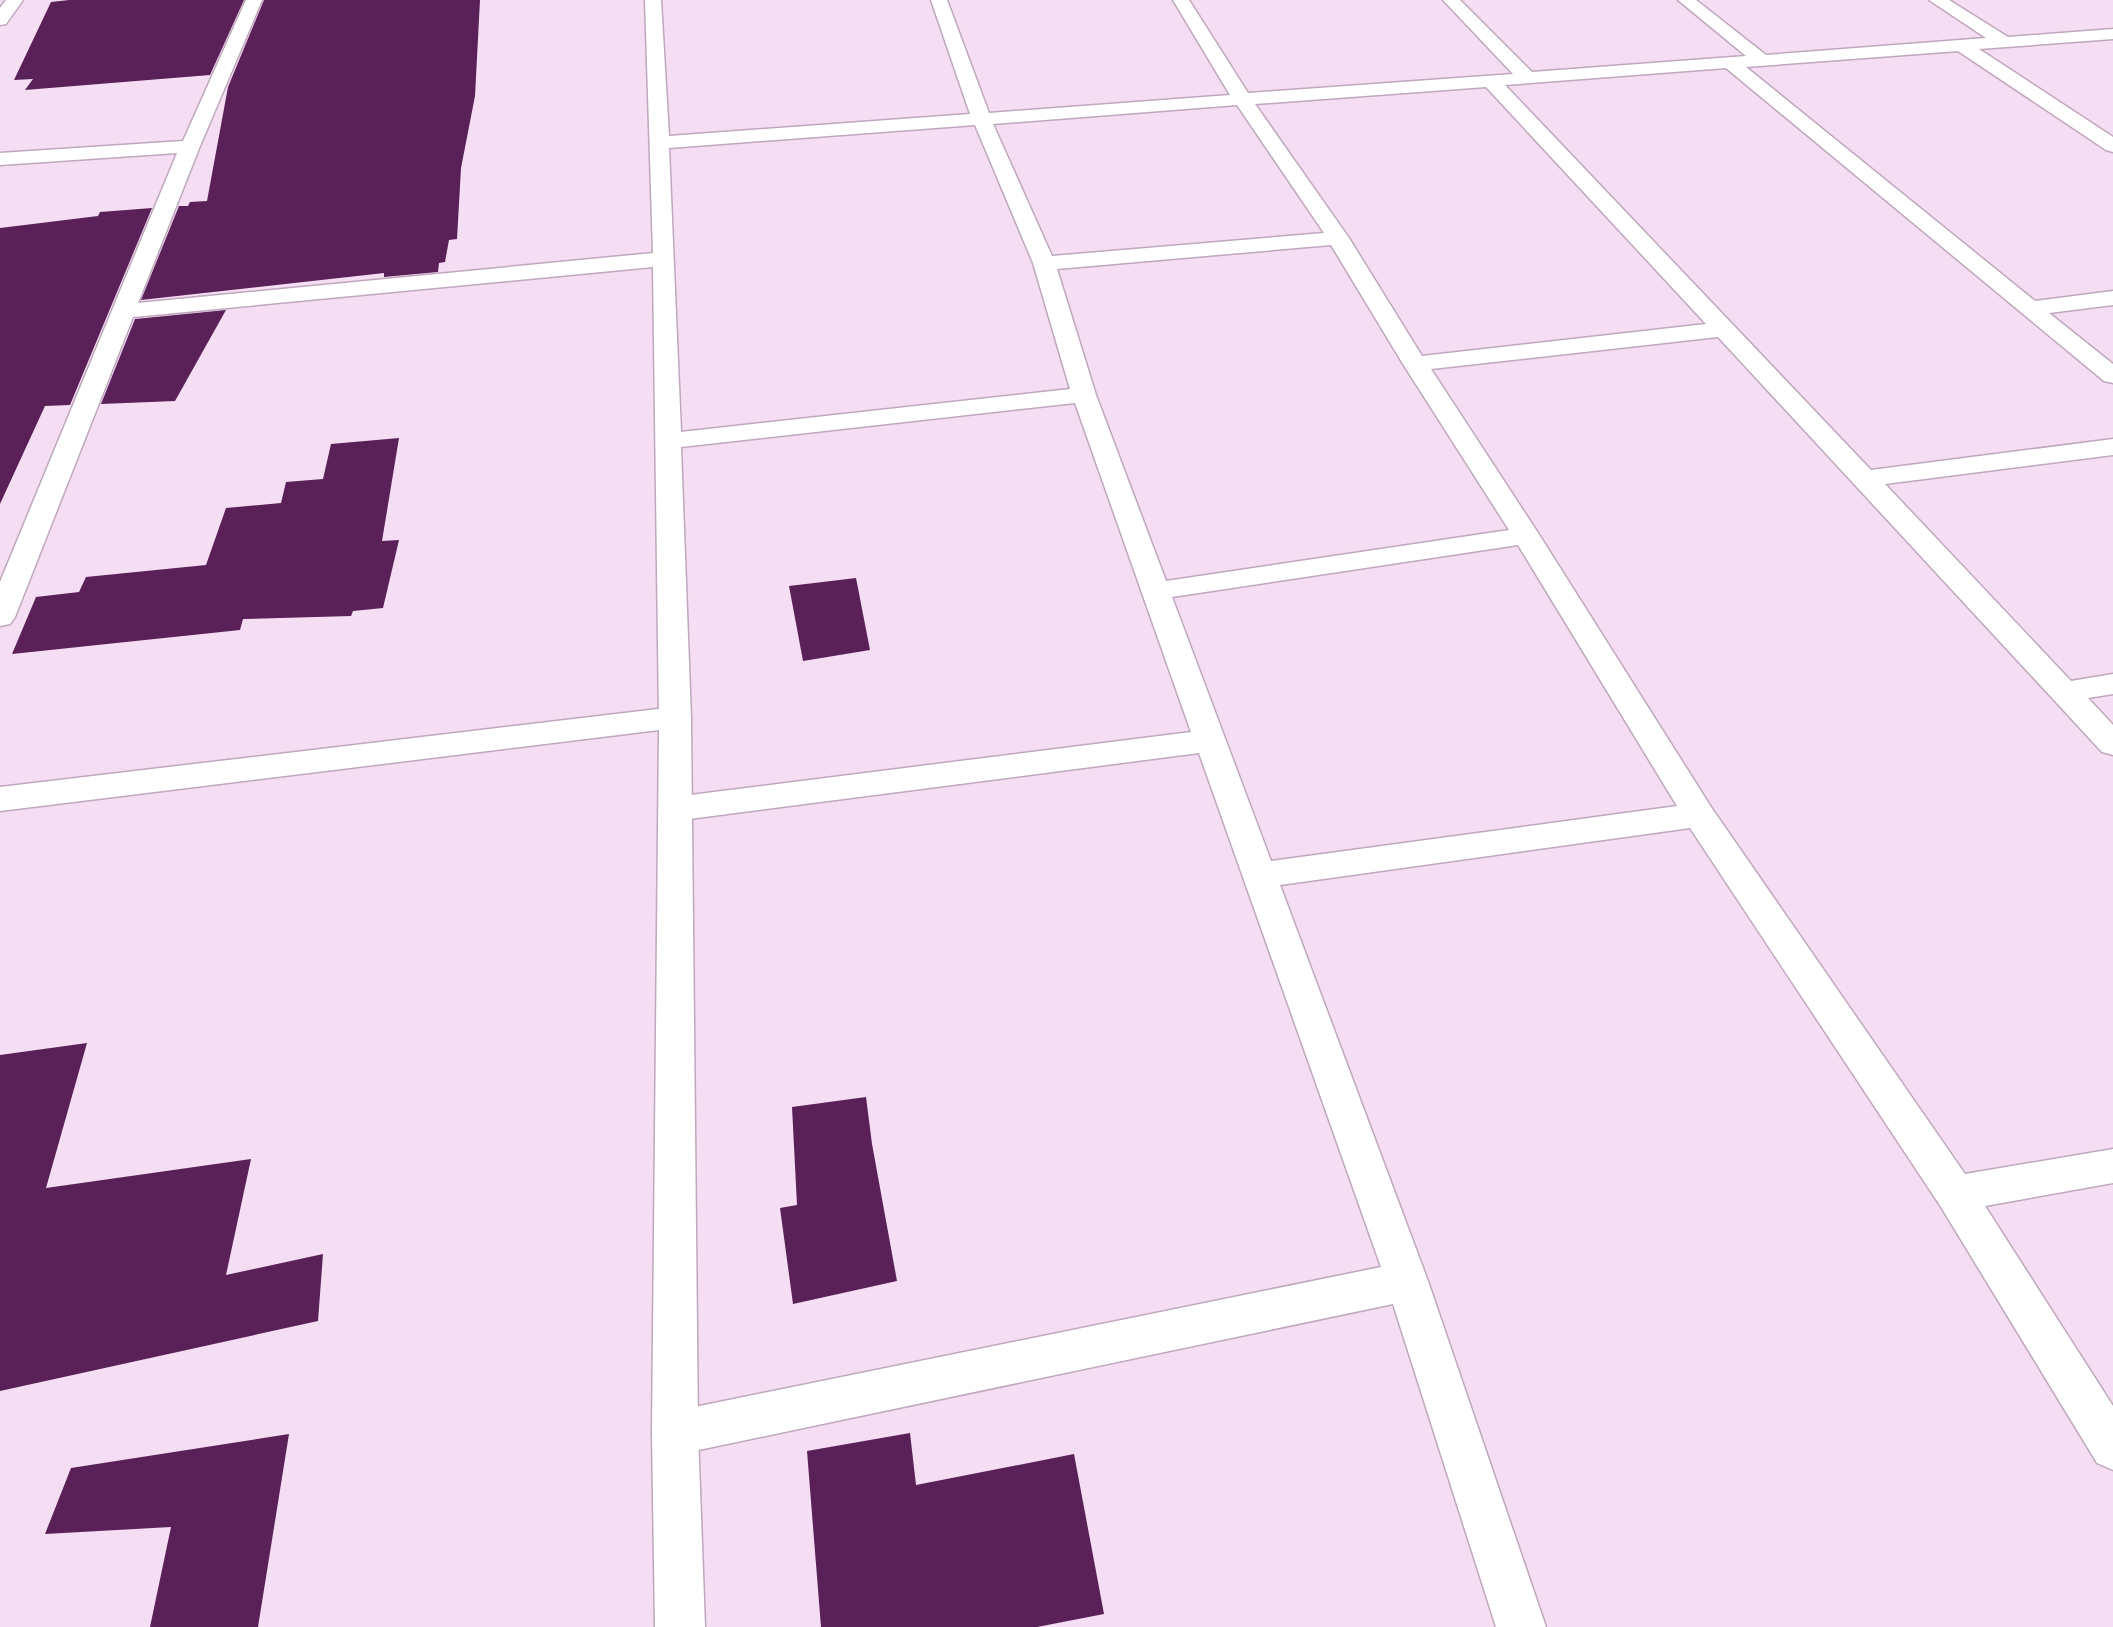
<svg xmlns="http://www.w3.org/2000/svg" width="2113" height="1627" viewBox="0 0 2113 1627" font-family="Jost,sans-serif">
	<style>
		.building { fill: #592158 }
		.lines { fill: none; stroke-linecap: round; stroke-linejoin: round }
		.minor-casing { stroke: #bea8bd; stroke-width: 3 }
		.tertiary-casing { stroke: #bea8bd; stroke-width: 3 }
		.minor { fill: #fff; fill-rule: evenodd }
		.tertiary { fill: #fff; fill-rule: evenodd }
	</style>
	<rect width="100%" height="100%" fill="#f5ddf3"/>
	<path class="building" d="M 69,0 L 244,0 L 210,75 L 25,90 L 33,79 L 14,80 L 51,2 Z
		M 264,0 L 480,0 L 475,96 L 461,168 L 457,239 L 449,240 L 445,262 L 439,263 L 438,272 L 384,277 L 384,273 L 141,300 L 179,206 L 188,206 L 190,202 L 207,201 L 228,87 Z
		M 152,208 L 70,405 L 45,406 L 0,504 L 0,228 L 98,216 L 100,212 Z
		M 226,310 L 175,401 L 101,404 L 135,319 Z
		M 399,438 L 382,541 L 399,540 L 383,608 L 353,611 L 351,616 L 243,619 L 240,630 L 12,654 L 36,597 L 79,592 L 86,577 L 206,565 L 226,508 L 281,503 L 286,482 L 323,479 L 331,444 Z
		M 856,578 L 870,650 L 803,661 L 789,586 Z
		M 87,1043 L 46,1188 L 251,1159 L 226,1275 L 323,1254 L 318,1321 L 0,1391 L 0,1055 Z
		M 866,1097 L 872,1144 L 897,1281 L 793,1304 L 780,1208 L 797,1205 L 792,1107 Z
		M 910,1433 L 916,1485 L 1074,1454 L 1104,1614 L 1037,1627 L 821,1627 L 807,1451 Z
		M 289,1434 L 258,1627 L 150,1627 L 171,1527 L 45,1534 L 71,1468 Z"/>
	<g class="lines">
		<defs>
			<path id="minor" d="M 6,0 L 23,0 L 6,24 L 0,25 L 0,8 Z
				M 246,0 L 262,0 L 200,146 L 138,303 L 653,253 L 645,0 L 661,0 L 669,136 L 970,114 L 931,0 L 947,0 L 989,113 L 1230,95 L 1173,0 L 1189,0 L 1248,93 L 1513,74 L 1443,0 L 1460,0 L 1532,72 L 1746,56 L 1678,0 L 1696,0 L 1766,55 L 1986,38 L 1929,0 L 1949,0 L 2008,37 L 2113,29 L 2113,39 L 1979,49 L 2113,137 L 2113,152 L 2106,150 L 1958,51 L 1746,67 L 2035,301 L 2113,291 L 2113,305 L 2049,313 L 2113,364 L 2113,383 L 2104,381 L 1726,68 L 1505,85 L 1871,470 L 2113,439 L 2113,455 L 1885,484 L 2071,681 L 2113,674 L 2113,694 L 2088,698 L 2113,725 L 2113,755 L 2102,752 L 1718,337 L 1431,369 L 1540,536 L 1711,807 L 1965,1174 L 2113,1149 L 2113,1183 L 1985,1206 L 2113,1406 L 2113,1470 L 2097,1463 L 1941,1207 L 1690,828 L 1280,885 L 1428,1281 L 1546,1627 L 1496,1627 L 1393,1304 L 675,1455 L 659,1449 L 652,1433 L 659,1417 L 675,1411 L 1381,1267 L 1199,753 L 674,821 L 662,817 L 658,809 L 662,801 L 674,797 L 1191,732 L 1075,403 L 681,447 L 691,718 L 686,725 L 675,729 L 664,725 L 659,718 L 653,267 L 133,317 L 15,617 L 10,624 L 0,626 L 0,582 L 177,153 L 0,165 L 0,153 L 183,141 ZM 1486,87 L 1706,324 L 1422,356 L 1349,238 L 1255,104 ZM 1237,105 L 1324,233 L 1052,256 L 993,124 ZM 975,125 L 1033,263 L 1070,389 L 681,432 L 669,148 ZM 1331,245 L 1403,364 L 1509,530 L 1166,581 L 1096,395 L 1057,269 ZM 1518,545 L 1677,806 L 1271,861 L 1172,597 Z"/>
			<path id="tertiary" d="M 675,707 L 686,711 L 691,718 L 698,1433 L 705,1627 L 655,1627 L 652,1433 L 659,730 L 0,811 L 0,787 Z"/>
		</defs>
		<use href="#minor" class="minor-casing"/>
		<use href="#tertiary" class="tertiary-casing"/>
		<use href="#minor" class="minor"/>
		<use href="#tertiary" class="tertiary"/>
	</g>
</svg>
